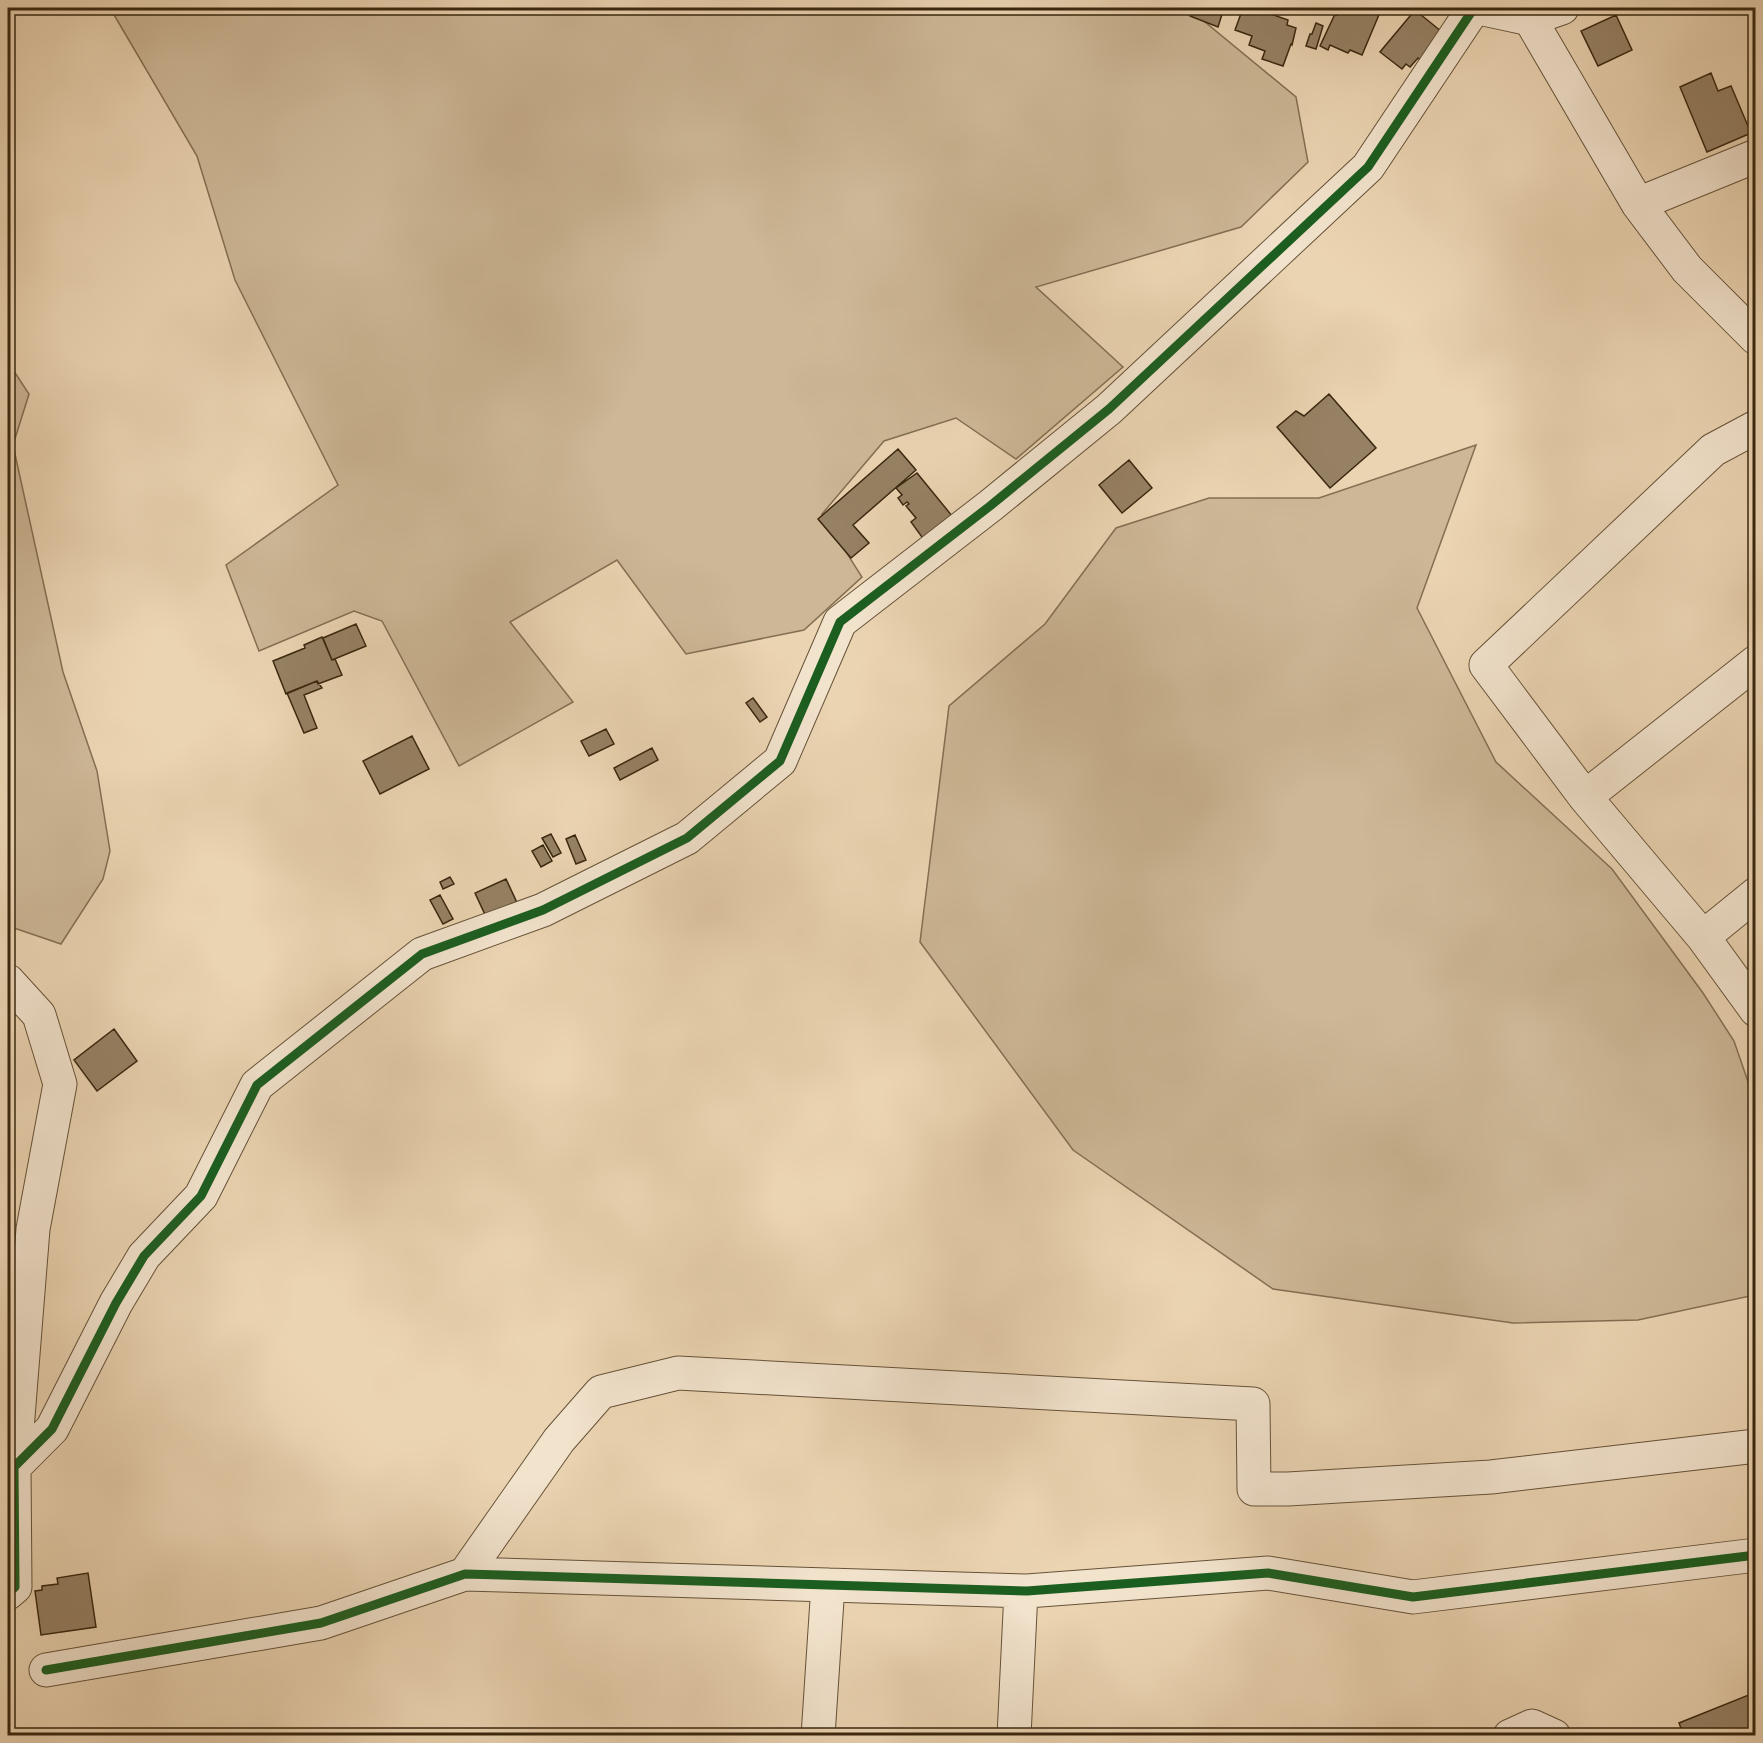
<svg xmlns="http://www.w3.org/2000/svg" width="1763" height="1743" viewBox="0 0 1763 1743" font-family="'Libre Bodoni',serif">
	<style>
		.green { fill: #cdb796; stroke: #836f52; stroke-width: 1.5 }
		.building { fill: #968164; stroke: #39270f; stroke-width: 1.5 }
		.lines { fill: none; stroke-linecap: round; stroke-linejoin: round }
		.minor-casing { stroke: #665238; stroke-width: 35 }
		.minor { stroke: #f2e3cd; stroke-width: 33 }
		.cycleway-casing { stroke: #f2e3cd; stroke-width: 13 }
		.cycleway { stroke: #1b5e20; stroke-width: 9 }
	</style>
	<rect width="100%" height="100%" fill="#ebd4b2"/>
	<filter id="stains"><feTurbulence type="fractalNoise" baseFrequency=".00333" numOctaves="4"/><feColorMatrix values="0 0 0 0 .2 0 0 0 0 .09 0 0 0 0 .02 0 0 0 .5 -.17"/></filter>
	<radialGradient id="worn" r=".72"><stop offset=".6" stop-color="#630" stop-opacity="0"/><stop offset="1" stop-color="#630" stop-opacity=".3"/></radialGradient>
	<path class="green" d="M 110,8 L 1188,8 L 1296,97 L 1308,162 L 1241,227 L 1036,287 L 1123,367 L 1016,459 L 956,418 L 884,441 L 822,514 L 862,577 L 804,630 L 686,654 L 617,560 L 510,622 L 573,702 L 459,766 L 382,621 L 354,611 L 259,651 L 226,565 L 338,485 L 235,280 L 197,156 Z
		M 8,362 L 29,394 L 13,445 L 63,672 L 97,771 L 110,851 L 103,879 L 61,944 L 8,926 Z
		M 1476,445 L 1417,608 L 1496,762 L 1612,869 L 1703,993 L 1734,1041 L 1755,1102 L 1755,1295 L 1638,1320 L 1513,1323 L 1273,1289 L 1073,1150 L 920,942 L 949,706 L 1045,624 L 1116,528 L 1209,498 L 1319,498 Z"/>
	<path class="building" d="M 1186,8 L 1224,8 L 1218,27 L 1190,16 L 1190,13 L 1185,11 Z
		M 1243,8 L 1253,8 L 1288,20 L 1287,25 L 1296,28 L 1292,45 L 1291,44 L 1283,66 L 1262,59 L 1265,51 L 1249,45 L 1252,36 L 1235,30 Z
		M 1284,8 L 1306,8 L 1304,13 Z
		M 1341,8 L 1375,8 L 1381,10 L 1362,55 L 1350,50 L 1348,53 L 1330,45 L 1328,50 L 1320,46 L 1335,14 L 1337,15 Z
		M 1415,10 L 1447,36 L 1424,63 L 1418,58 L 1410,67 L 1406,64 L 1402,69 L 1380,52 Z
		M 1616,15 L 1632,50 L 1598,66 L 1581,31 Z
		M 1316,23 L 1323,26 L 1316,49 L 1306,46 L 1310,34 L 1312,34 Z
		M 1711,73 L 1718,91 L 1731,86 L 1751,133 L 1707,152 L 1680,87 Z
		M 1329,394 L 1376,448 L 1330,488 L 1277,427 L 1296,411 L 1304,416 Z
		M 898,449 L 916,470 L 853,525 L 869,543 L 851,558 L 818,519 Z
		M 1129,460 L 1152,488 L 1122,513 L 1099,485 Z
		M 917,473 L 957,522 L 927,544 L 911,522 L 916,518 L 906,506 L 909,504 L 907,502 L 903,505 L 898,498 L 902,495 L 896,488 Z
		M 356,624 L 366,646 L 332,660 L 323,638 Z
		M 322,637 L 332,660 L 335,659 L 342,675 L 318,684 L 317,681 L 286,694 L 273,661 L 305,648 L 304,645 Z
		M 317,681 L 322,688 L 304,695 L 317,728 L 304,733 L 287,693 Z
		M 753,698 L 767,717 L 760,722 L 746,703 Z
		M 606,729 L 614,744 L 589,756 L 581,741 Z
		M 412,736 L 429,769 L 380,794 L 363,761 Z
		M 652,748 L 658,760 L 620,780 L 614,768 Z
		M 551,834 L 561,853 L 553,857 L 542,838 Z
		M 575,835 L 586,860 L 576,864 L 566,839 Z
		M 543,845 L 552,861 L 541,867 L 532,851 Z
		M 450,877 L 454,884 L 443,889 L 440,882 Z
		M 506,879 L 519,907 L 488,921 L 475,893 Z
		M 440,895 L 453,919 L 443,924 L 430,900 Z
		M 114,1029 L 137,1061 L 97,1091 L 74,1060 Z
		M 88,1573 L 96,1627 L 41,1635 L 35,1591 L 42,1590 L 42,1586 L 58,1584 L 57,1578 Z
		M 1756,1692 L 1756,1736 L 1684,1736 L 1679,1723 Z"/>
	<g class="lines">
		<defs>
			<path id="minor" d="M 1479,8 L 1530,19 L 1638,204 L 1756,156
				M 1530,19 L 1562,8
				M 1638,204 L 1687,269 L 1756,338
				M 1756,427 L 1713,450 L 1486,665 L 1585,797 L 1703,937 L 1756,1010
				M 1585,797 L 1756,662
				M 1703,937 L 1756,894
				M 8,981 L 39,1015 L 60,1084 L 33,1229 L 14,1467
				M 465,1574 L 559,1440 L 601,1392 L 678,1373 L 1253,1404 L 1254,1489 L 1288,1489 L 1491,1477 L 1756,1446
				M 8,1593 L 15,1587 L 14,1467 L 52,1429 L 116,1303 L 144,1256 L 201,1196 L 257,1085 L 422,954 L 543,910 L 687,838 L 780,761 L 840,622 L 990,506 L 1109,409 L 1368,167 L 1474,8
				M 46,1670 L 321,1623 L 465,1574 L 1027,1591 L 1268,1573 L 1413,1597 L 1756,1555
				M 818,1736 L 828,1585
				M 1014,1736 L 1021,1591
				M 1510,1736 L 1532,1726 L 1554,1736"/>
		</defs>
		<use href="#minor" class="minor-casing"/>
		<use href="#minor" class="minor"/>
		<defs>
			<path id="cycleway" d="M 8,1593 L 15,1587 L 14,1467 L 52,1429 L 116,1303 L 144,1256 L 201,1196 L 257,1085 L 422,954 L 543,910 L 687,838 L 780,761 L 840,622 L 990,506 L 1109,409 L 1368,167 L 1474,8
				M 46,1670 L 321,1623 L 465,1574 L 1027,1591 L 1268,1573 L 1413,1597 L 1756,1555"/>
		</defs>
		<use href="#cycleway" class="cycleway-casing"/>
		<use href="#cycleway" class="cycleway"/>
	</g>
	<rect width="1763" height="1743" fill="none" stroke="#ebd4b2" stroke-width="30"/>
	<rect x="9" y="9" width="1745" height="1725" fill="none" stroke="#39270f" stroke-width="3"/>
	<rect x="15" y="15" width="1733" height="1713" fill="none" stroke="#39270f" stroke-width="1.5"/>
	<rect width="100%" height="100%" filter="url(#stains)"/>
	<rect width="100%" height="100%" fill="url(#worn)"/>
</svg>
